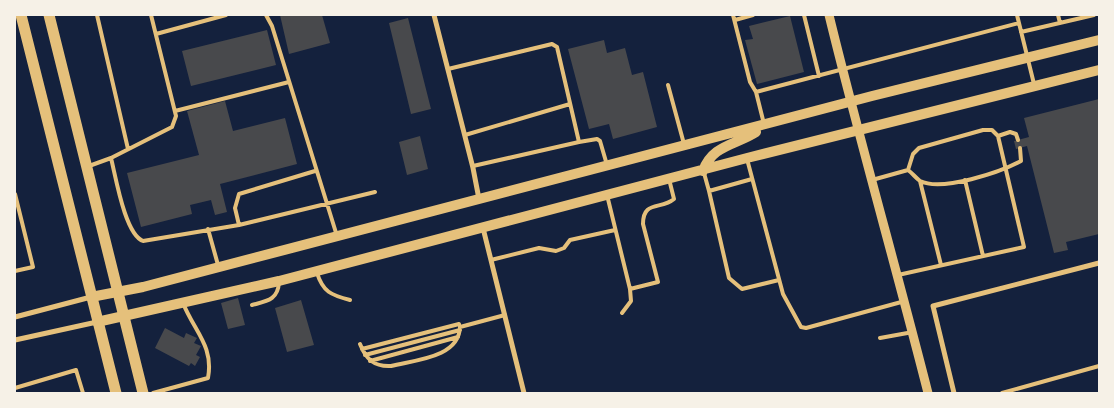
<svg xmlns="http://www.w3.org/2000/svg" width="1114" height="408" viewBox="0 0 1114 408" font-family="'Space Grotesk',sans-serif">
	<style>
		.building { fill: #48494c }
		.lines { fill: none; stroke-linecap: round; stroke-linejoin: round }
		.service { stroke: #e5c07b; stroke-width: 4 }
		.minor { stroke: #e5c07b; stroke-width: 5 }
		.tertiary { stroke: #e5c07b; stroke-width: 9 }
		.secondary { stroke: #e5c07b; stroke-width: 10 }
		.primary { stroke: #e5c07b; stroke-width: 11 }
	</style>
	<rect width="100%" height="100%" fill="#14213d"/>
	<path class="building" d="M 280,15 L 322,15 L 330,43 L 289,54 Z
		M 790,16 L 804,72 L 757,84 L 745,40 L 753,39 L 749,26 Z
		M 408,18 L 431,109 L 411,114 L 389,23 Z
		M 267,30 L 276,65 L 191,86 L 182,51 Z
		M 604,40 L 607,53 L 625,48 L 632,75 L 643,72 L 657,127 L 613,139 L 609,124 L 589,129 L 568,49 Z
		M 1099,99 L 1099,234 L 1066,242 L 1068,250 L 1054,253 L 1027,146 L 1016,149 L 1014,141 L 1029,137 L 1024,118 Z
		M 225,101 L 233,131 L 285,118 L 297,164 L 220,184 L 227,212 L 215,215 L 211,200 L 190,205 L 192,214 L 141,227 L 127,173 L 199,155 L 187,111 Z
		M 420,136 L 428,169 L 407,175 L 399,142 Z
		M 238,298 L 245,325 L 228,329 L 221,303 Z
		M 301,300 L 314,345 L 287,352 L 275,308 Z
		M 165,328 L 184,338 L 186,333 L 197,338 L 194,343 L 201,346 L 196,355 L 200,357 L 195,366 L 191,363 L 189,366 L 155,348 Z"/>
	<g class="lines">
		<path class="service" d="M 97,15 L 128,149
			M 266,15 L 272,26 L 337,236
			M 733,15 L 750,82 L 756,92
			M 804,15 L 819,76
			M 1017,15 L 1034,84
			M 1058,15 L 1060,23
			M 735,20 L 753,15
			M 1021,32 L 1094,15
			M 156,34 L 226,15
			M 448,69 L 552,44 L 557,47 L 579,142 L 597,139 L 600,141 L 607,165
			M 668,85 L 684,144
			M 175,111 L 289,82
			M 764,124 L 756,92 L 1019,23
			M 465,135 L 570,104
			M 998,136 L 1010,132 L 1016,134 L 1018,140
			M 111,158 C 116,178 125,234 143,241 L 239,225
			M 747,159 L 783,294 L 801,327 L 806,328 L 905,301
			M 89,166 L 111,158 L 172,127 L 176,116 L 151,15
			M 473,166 L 579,142
			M 908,170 C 912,173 916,178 920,181 C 942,192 1001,172 1021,161 L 1020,148
			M 315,171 L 239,194 L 235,208 L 239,225 L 375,192
			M 704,173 L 709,191 L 752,179
			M 872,180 L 908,170 L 913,154 L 919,148 L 983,130 L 992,130 L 998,136 L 1024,247 L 898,275
			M 965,180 L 983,256
			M 920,181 L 941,265
			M 709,191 L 729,278 L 742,289 L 779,280
			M 15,194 L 33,267 L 15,271
			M 607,195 L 630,289 L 631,301 L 622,313
			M 208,229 L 218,265
			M 491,260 L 539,248 L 556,251 L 564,248 L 570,240 L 615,230
			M 317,273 C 323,292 331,295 350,300
			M 630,289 L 658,282 L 643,224 C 643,200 661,210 674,199 L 669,179
			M 252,305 C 267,301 278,300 279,282
			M 880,338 L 913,332
			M 360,344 C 366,359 374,367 391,366 C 414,360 459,358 460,327 L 505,315
			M 362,349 L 459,324
			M 365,355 L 460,330
			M 370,361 L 458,337
			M 15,388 L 76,370 L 83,393
			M 153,393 L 208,378 C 214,346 194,331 183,303
			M 1002,393 L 1099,366"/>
		<path class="minor" d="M 434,15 L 473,168 L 479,199
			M 483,228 L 524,393
			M 15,317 L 91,297
			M 15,340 L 97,322
			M 954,393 L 933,306 L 1099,263"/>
		<path class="tertiary" d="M 829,15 C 860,142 896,267 928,393"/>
		<path class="secondary" d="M 703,171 C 712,145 736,145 756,132
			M 91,297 L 143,287 L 872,96 L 1099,40
			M 97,322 L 279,281 L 747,158 L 1099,70"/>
		<path class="primary" d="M 21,15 L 116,393
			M 49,15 L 143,393"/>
	</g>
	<rect width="1114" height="408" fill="none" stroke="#f6f1e7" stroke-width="32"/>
</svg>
